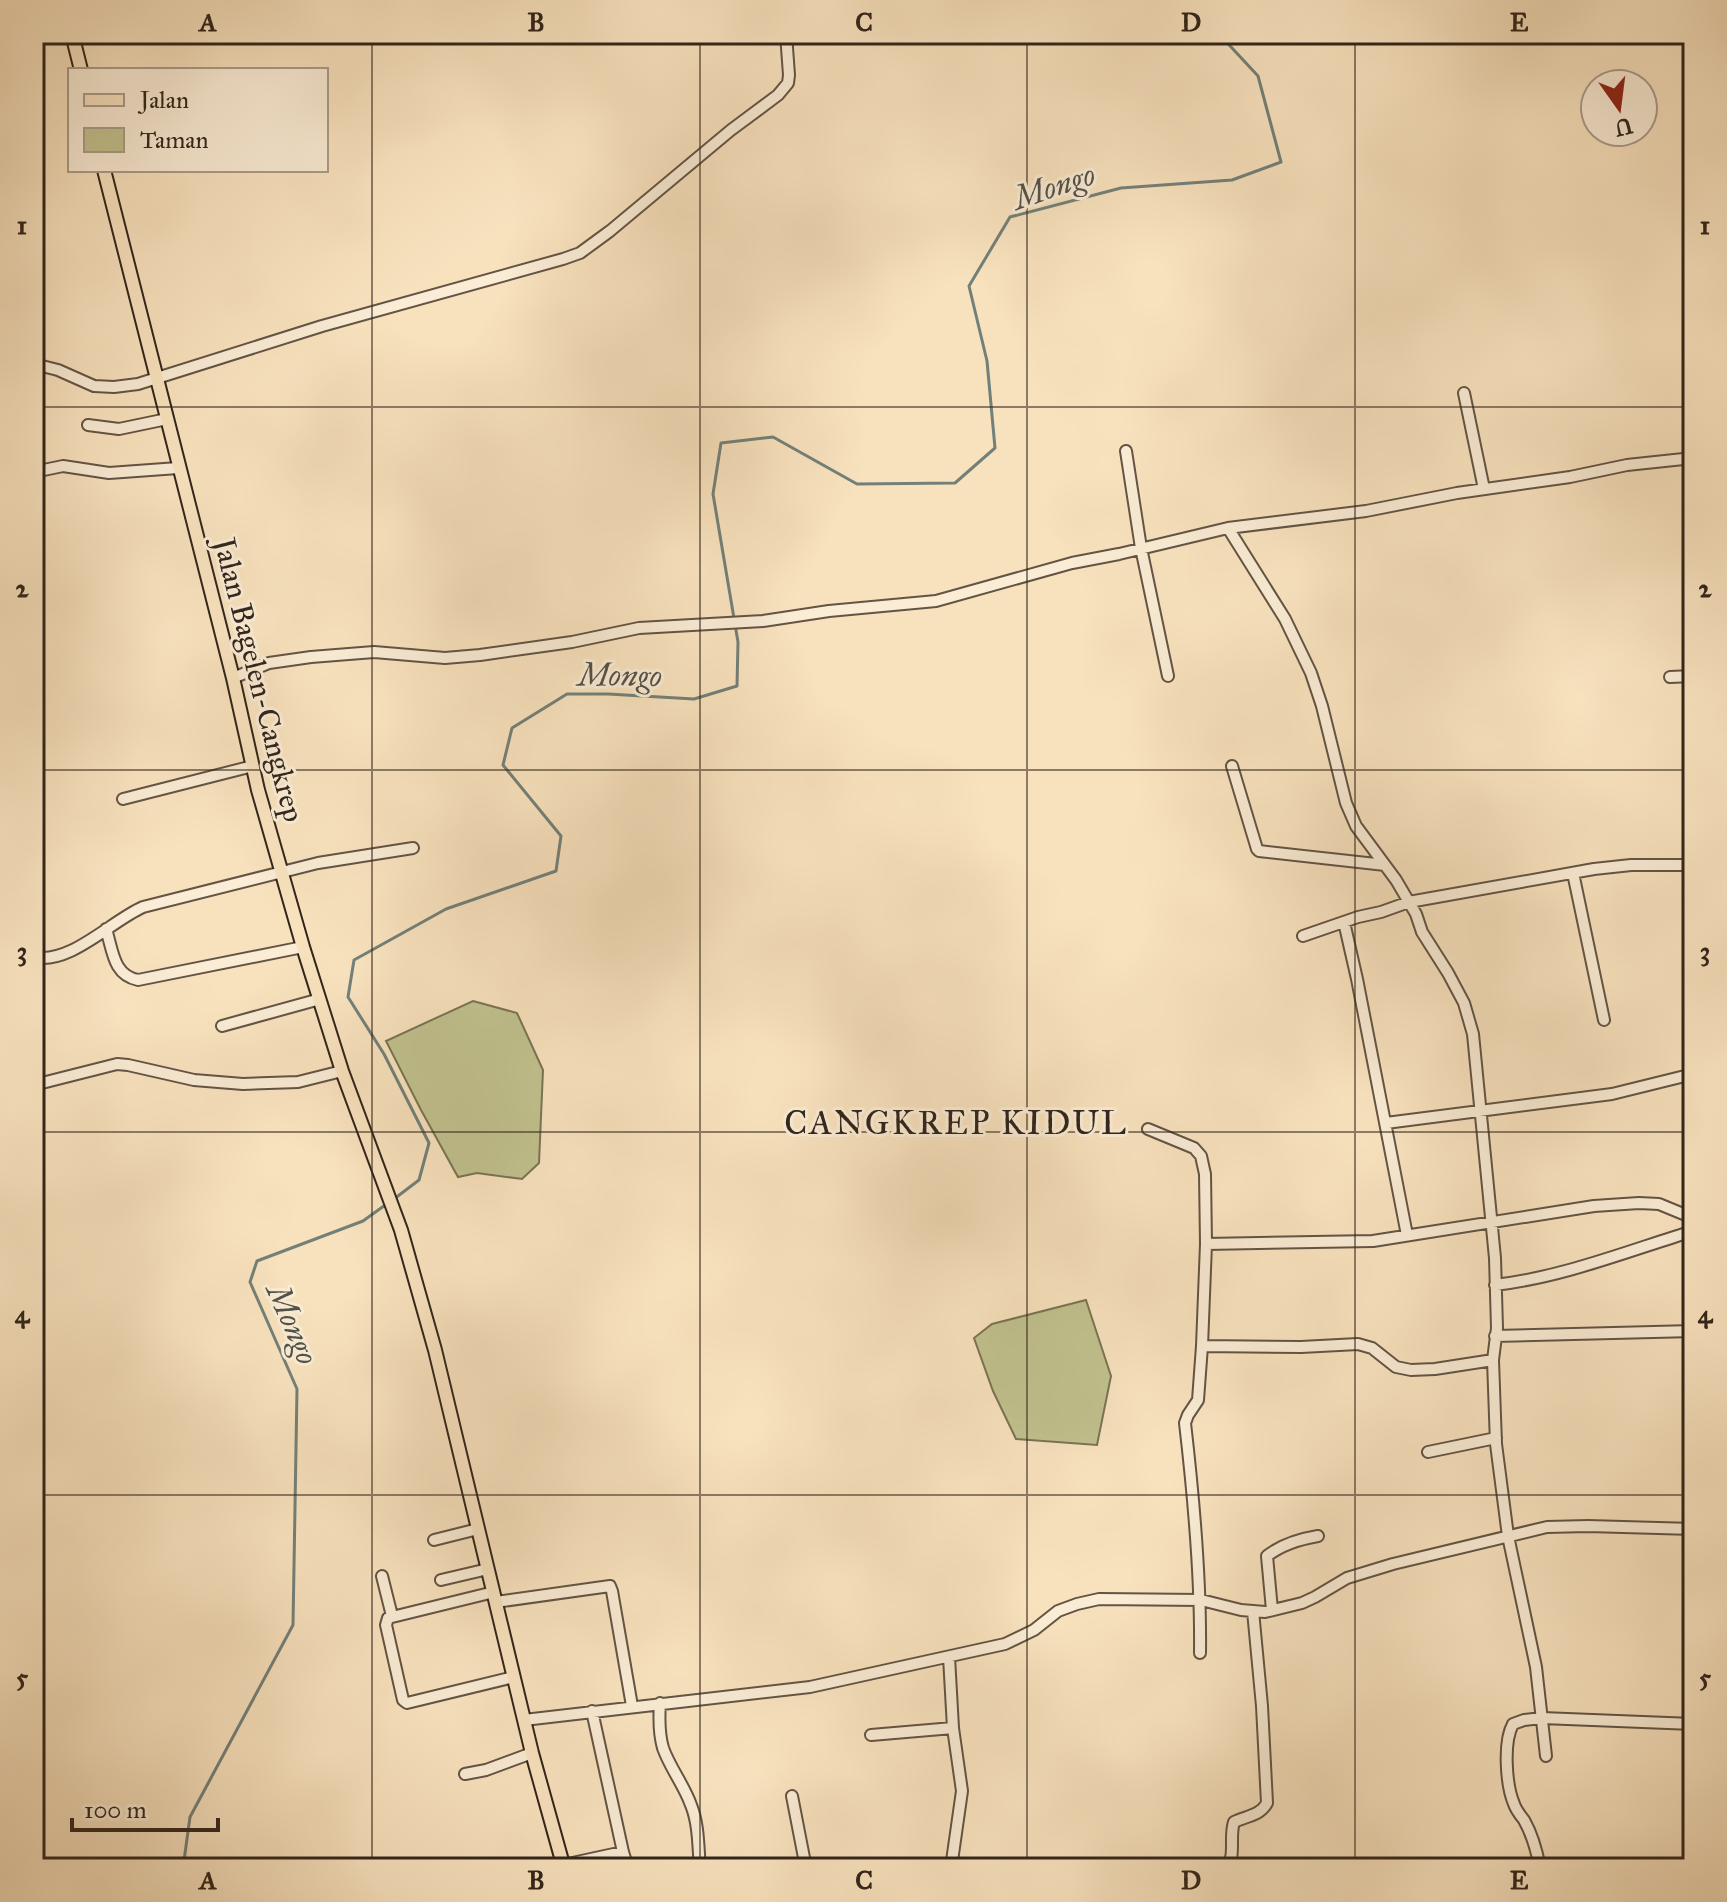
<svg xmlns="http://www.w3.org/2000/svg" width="1727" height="1902" viewBox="0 0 1727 1902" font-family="'IM FELL Great Primer',serif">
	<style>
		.green { fill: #c1c28f; stroke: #797455; stroke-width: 2 }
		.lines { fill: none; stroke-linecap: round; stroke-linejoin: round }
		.stream { stroke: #738079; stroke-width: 3 }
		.minor-casing { stroke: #635444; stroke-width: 14 }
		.major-casing { stroke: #31251b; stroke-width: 16 }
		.minor { stroke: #faecd5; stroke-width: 10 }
		.major { stroke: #f8e2be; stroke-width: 12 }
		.grid { fill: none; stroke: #31251b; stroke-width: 2; stroke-opacity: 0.55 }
		.labels { text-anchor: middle; stroke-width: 6; stroke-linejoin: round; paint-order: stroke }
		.street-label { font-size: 30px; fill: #31251b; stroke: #faecd5 }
		.water-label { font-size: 32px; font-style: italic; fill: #52524a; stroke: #faecd5 }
		.quarter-label { font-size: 34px; letter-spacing: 2px; fill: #31251b; stroke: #faecd5 }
		.neatline { fill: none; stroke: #31251b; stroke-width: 3 }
		.grid-label { font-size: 26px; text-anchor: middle; font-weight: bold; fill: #31251b }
	</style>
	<rect width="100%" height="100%" fill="#f8e2be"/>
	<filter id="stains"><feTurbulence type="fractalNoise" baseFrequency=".0025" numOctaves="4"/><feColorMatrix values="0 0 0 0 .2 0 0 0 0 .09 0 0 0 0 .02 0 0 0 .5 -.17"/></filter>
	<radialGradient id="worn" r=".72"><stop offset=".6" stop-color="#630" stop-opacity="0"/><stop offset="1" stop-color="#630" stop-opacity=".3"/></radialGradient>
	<path class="green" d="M 473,1001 L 517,1013 L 543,1070 L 539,1163 L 522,1179 L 477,1173 L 458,1177 L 421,1110 L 386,1041 Z
		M 1086,1300 L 1111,1376 L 1097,1445 L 1016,1439 L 993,1391 L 974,1338 L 992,1324 Z"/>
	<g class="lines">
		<path class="stream" d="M 394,1199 L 419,1180 L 429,1143 L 384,1054 L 348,997 L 354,960 L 446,909 L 556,871 L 561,836 L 503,765 L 512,728 L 567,694 L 608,694 L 694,699 L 737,686 L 738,642 L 713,494 L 721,443 L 773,437 L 857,484 L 955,483 L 995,448 L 987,361 L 969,286 L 1010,217 L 1121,188 L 1232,180 L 1281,162 L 1258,76 L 1219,34
			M 183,1868 L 190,1817 L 293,1625 L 297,1389 L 250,1282 L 257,1261 L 363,1221 L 388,1203"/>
		<defs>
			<path id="minor" d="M 34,364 L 58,370 L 94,386 L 114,387 L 138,384 L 322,326 L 563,259 L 580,253 L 610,231 L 731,130 L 778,95 L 788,83 L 789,75 L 786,34
				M 1464,393 L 1484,489
				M 88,425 L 119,429 L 167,419
				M 1126,451 L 1141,548 L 1168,676
				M 34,472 L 63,466 L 109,473 L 178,468
				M 1228,528 L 1285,619 L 1311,673 L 1322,706 L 1346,803 L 1356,826 L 1396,880 L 1416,914 L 1422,932 L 1448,973 L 1464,1003 L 1473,1034 L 1495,1258 L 1497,1328 L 1493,1360 L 1496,1444 L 1508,1536 L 1536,1667 L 1546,1756
				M 1670,677 L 1693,676
				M 233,678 L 269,663 L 311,657 L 374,652 L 445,658 L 480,655 L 572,642 L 639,628 L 763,621 L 829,611 L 936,601 L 1072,563 L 1119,554 L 1228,528 L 1366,511 L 1457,493 L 1570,477 L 1627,465 L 1693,458
				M 1232,766 L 1257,849 L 1259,851 L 1385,865
				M 123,799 L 253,766
				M 1573,873 L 1604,1020
				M 1344,922 L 1357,979 L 1407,1235
				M 106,929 C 113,951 113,975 138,980 L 303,947
				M 1303,936 L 1358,917 L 1381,912 L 1409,902 L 1594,869 L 1631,865 L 1693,865
				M 34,957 C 70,965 111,921 143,907 L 318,863 L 413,848
				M 222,1026 L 320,999
				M 34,1085 L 117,1064 L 128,1065 L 194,1080 L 243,1084 L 298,1082 L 342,1071
				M 1386,1123 L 1612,1094 L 1693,1074
				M 1148,1129 L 1194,1148 L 1201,1156 L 1205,1174 L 1206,1244 L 1202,1346 L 1301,1347 L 1358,1344 L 1372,1348 L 1396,1367 L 1411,1370 L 1435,1369 L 1493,1360
				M 1206,1244 L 1373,1241 L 1594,1206 L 1639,1203 L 1659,1204 L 1693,1218
				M 1495,1285 C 1563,1277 1628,1251 1693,1231
				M 1495,1336 L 1693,1331
				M 1428,1452 L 1496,1438
				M 434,1540 L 478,1529
				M 382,1576 L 392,1616
				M 441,1580 L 488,1569
				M 494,1592 L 388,1618 L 386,1625 L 403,1700 L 407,1703 L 514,1677
				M 496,1602 L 610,1586 L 612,1591 L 632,1706
				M 1272,1610 L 1267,1556 C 1281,1545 1300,1539 1318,1536
				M 1200,1653 C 1201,1576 1194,1500 1185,1423 L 1188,1415 L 1198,1400 L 1202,1346
				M 949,1657 L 953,1728 L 962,1791 L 951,1868
				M 660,1703 C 659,1717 659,1734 663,1748 C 670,1768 684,1785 691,1805 C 699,1825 698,1847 700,1868
				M 592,1711 L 623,1852 L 628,1868
				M 524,1720 L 810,1687 L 1005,1644 L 1034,1630 L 1058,1611 L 1077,1604 L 1099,1599 L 1201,1600 L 1241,1610 L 1265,1612 L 1302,1603 L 1315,1597 L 1347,1578 L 1393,1564 L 1547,1527 L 1588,1526 L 1693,1529
				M 871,1735 L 953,1728
				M 465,1774 L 486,1770 L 532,1753
				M 792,1796 L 806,1868
				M 1540,1864 L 1600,1868
				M 563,1865 L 623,1852
				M 931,1868 L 951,1863
				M 1227,1868 C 1236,1855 1229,1837 1234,1822 C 1246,1816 1260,1816 1267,1803 L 1262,1706 L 1253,1611
				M 1540,1868 C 1537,1852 1532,1834 1524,1820 C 1520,1815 1516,1810 1514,1804 C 1506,1785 1503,1742 1513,1724 L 1524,1720 L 1542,1718 L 1693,1724"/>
			<path id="major" d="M 72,34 L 81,70
				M 104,170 L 233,678 L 258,790 L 303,947 L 342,1071 L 401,1230 L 435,1350 L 532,1753 L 564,1868"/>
		</defs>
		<use href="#minor" class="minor-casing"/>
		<use href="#major" class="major-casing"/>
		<use href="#minor" class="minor"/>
		<use href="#major" class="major"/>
	</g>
	<path class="grid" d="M 372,34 L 372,1868M 700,34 L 700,1868M 1027,34 L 1027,1868M 1355,34 L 1355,1868M 34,407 L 1693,407M 34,770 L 1693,770M 34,1132 L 1693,1132M 34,1495 L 1693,1495"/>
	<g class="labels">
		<g class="street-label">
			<text transform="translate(259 680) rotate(76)" y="10">Jalan Bagelen-Cangkrep</text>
		</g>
		<g class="water-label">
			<text transform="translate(1054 186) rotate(-18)" y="11">Mongo</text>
			<text transform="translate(620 675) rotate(1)" y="11">Mongo</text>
			<text transform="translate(293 1324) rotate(67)" y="11">Mongo</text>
		</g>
		<g class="quarter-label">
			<text x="956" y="1134">CANGKREP KIDUL</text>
		</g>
	</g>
	<rect width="1727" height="1902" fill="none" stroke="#f8e2be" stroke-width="88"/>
	<rect x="68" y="68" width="260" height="104" fill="#faecd5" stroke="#aa9c8b" stroke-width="2"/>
	<rect x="84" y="94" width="40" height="12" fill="#f8e2be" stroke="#aa9c8b" stroke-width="2"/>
	<text x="140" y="108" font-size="24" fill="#31251b">Jalan</text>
	<rect x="84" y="128" width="40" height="24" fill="#c1c28f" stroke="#aa9c8b" stroke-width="2"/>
	<text x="140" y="148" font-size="24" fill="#31251b">Taman</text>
	<g transform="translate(1619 108) rotate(166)"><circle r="38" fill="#faecd5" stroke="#aa9c8b" stroke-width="2"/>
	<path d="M0-6L14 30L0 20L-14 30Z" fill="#8f2418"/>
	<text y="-12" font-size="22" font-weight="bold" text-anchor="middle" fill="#31251b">U</text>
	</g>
	<path d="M72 1818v12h146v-12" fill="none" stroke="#31251b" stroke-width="4"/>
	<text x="84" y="1818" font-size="24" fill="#31251b" stroke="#faecd5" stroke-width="6" paint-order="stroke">100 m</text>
	<rect x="44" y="44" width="1639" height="1814" class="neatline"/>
	<g class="grid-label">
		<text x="208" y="31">A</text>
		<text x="536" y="31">B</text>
		<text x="864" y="31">C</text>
		<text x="1191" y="31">D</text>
		<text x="1519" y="31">E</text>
		<text x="22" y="234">1</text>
		<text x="1705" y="234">1</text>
		<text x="22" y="597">2</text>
		<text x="1705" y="597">2</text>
		<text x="22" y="960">3</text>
		<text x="1705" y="960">3</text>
		<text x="22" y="1323">4</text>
		<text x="1705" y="1323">4</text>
		<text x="22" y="1686">5</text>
		<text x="1705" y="1686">5</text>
		<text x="208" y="1889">A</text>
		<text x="536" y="1889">B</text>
		<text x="864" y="1889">C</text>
		<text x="1191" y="1889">D</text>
		<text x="1519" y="1889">E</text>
	</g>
	<rect width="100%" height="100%" filter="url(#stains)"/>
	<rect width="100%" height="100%" fill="url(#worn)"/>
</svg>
